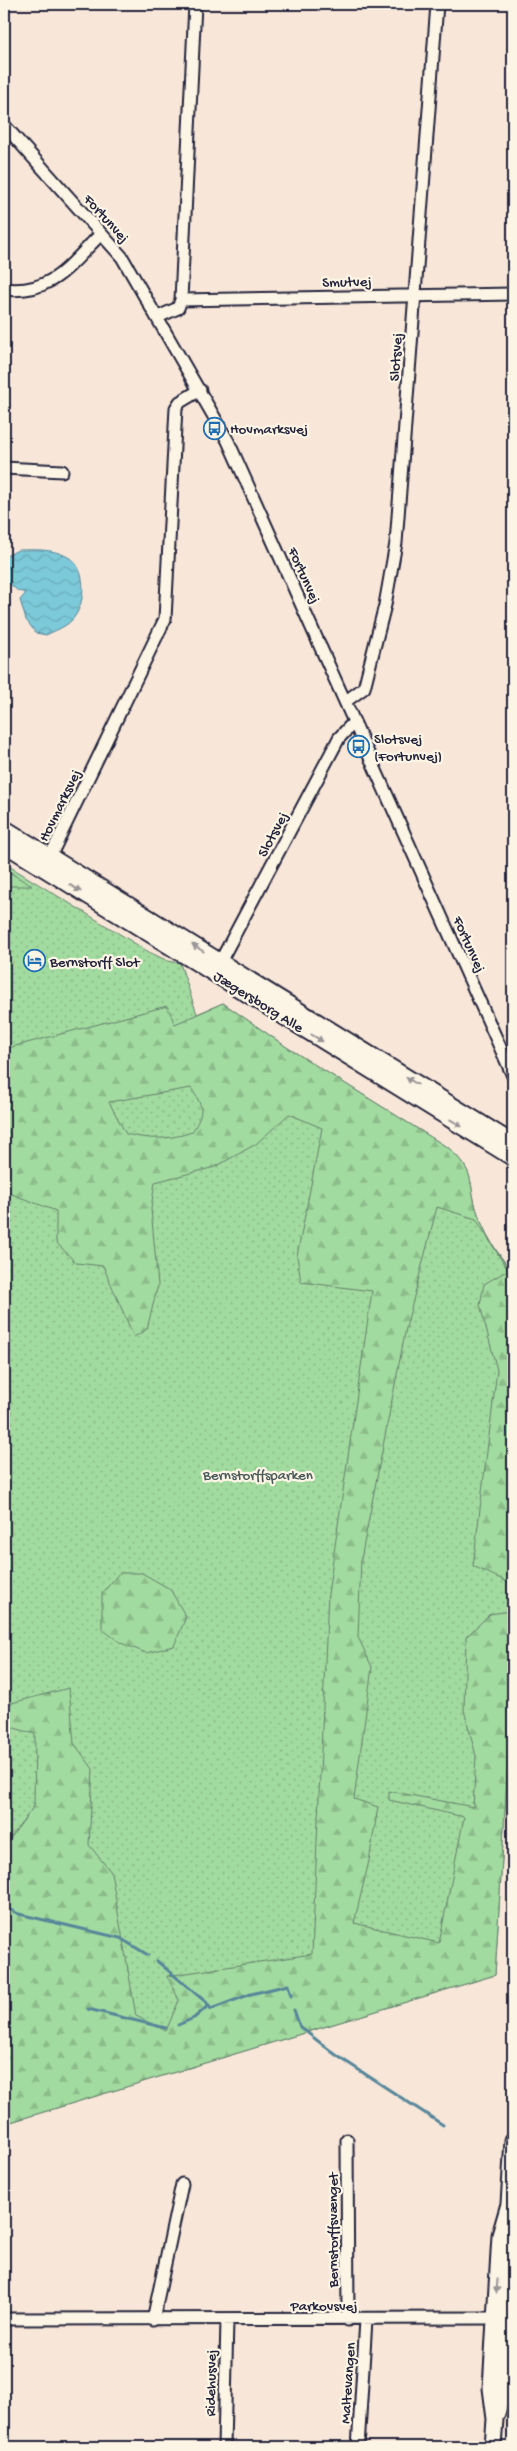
<svg xmlns="http://www.w3.org/2000/svg" width="517" height="2451" viewBox="0 0 517 2451" font-family="'Gochi Hand',sans-serif">
	<style>
		.green { fill: url(#green-dots); stroke: #627e6d }
		.forest { fill: url(#forest-firs); stroke: #627e6d; fill-rule: evenodd }
		.water { fill: url(#water-waves); stroke: #57869a }
		.lines { fill: none; stroke-linecap: round; stroke-linejoin: round }
		.stream { stroke: #57869a; stroke-width: 3 }
		.street-casing { stroke: #22223b; stroke-width: 15 }
		.secondary-casing { stroke: #22223b; stroke-width: 19 }
		.street { stroke: #fcf5e5; stroke-width: 11 }
		.secondary { stroke: #fcf5e5; stroke-width: 15 }
		.oneway { fill: #9a9698 }
		.labels { text-anchor: middle; stroke-width: 4.5; stroke-linejoin: round; paint-order: stroke }
		.street-label { font-size: 15px; fill: #22223b; stroke: #fcf5e5 }
		.poi-label { font-size: 15px; fill: #22223b; stroke: #fcf5e5; text-anchor: start }
		.park-label { font-size: 15px; fill: #485a59; stroke: #fcf5e5 }
	</style>
	<defs>
		<pattern id="green-dots" width="8" height="8" patternUnits="userSpaceOnUse" patternTransform="scale(1.25)"><rect width="8" height="8" fill="#a2db9f"/><path d="M2 2h.1M6 6h.1" fill="none" stroke="#8bbc8a" stroke-width="1.8" stroke-linecap="round"/></pattern>
		<pattern id="forest-firs" width="22" height="20" patternUnits="userSpaceOnUse" patternTransform="scale(1.25)"><rect width="22" height="20" fill="#a2db9f"/><path d="M5 1l3.5 6h-7zM16 11l3.5 6h-7z" fill="#8bbc8a"/></pattern>
		<pattern id="water-waves" width="16" height="10" patternUnits="userSpaceOnUse" patternTransform="scale(1.25)"><rect width="16" height="10" fill="#7bc9d9"/><path d="M0 5q4-4 8 0t8 0" fill="none" stroke="#6aacbb"/></pattern>
	</defs>
	<rect width="100%" height="100%" fill="#f8e7d9"/>
	<filter id="ink" filterUnits="userSpaceOnUse"><feTurbulence type="fractalNoise" baseFrequency=".02" numOctaves="2"/><feDisplacementMap in="SourceGraphic" scale="10" xChannelSelector="R" yChannelSelector="G"/><feConvolveMatrix kernelMatrix="1 2 1 2 8 2 1 2 1" color-interpolation-filters="sRGB"/></filter>
	<g filter="url(#ink)">
		<path class="green" d="M 4,863 L 149,952 L 168,961 L 180,963 L 197,1014 L 223,1003 L 288,1048 L 450,1149 C 475,1174 468,1177 476,1208 C 483,1231 497,1254 513,1272 L 513,1677 L 495,1975 L 4,2124 Z"/>
		<path class="forest" d="M 4,869 L 32,886 L 4,886 Z
			M 223,1003 L 288,1048 L 450,1149 C 475,1174 468,1177 476,1208 C 483,1231 497,1255 513,1272 L 513,1677 L 495,1975 L 4,2124 L 4,1847 L 34,1806 L 35,1734 L 4,1725 L 4,1705 L 69,1688 L 74,1743 L 93,1769 L 89,1845 L 111,1872 L 136,2016 L 166,2031 L 179,2000 L 167,1976 L 312,1954 L 328,1594 L 372,1291 L 301,1282 L 297,1256 L 322,1128 L 289,1114 L 256,1144 L 215,1167 L 155,1182 L 151,1209 L 158,1285 L 147,1329 L 134,1337 L 103,1266 L 76,1263 L 56,1242 L 56,1211 L 4,1191 L 4,1049 L 167,1006 L 175,1024 ZM 191,1088 C 204,1107 204,1113 192,1132 C 169,1140 150,1140 126,1134 L 109,1102 ZM 437,1207 L 476,1219 L 508,1270 L 484,1284 L 480,1305 L 497,1370 L 473,1566 L 510,1583 L 510,1611 L 490,1614 L 466,1637 L 464,1710 L 476,1756 L 473,1807 L 389,1791 L 389,1800 L 464,1817 L 439,1943 L 354,1923 L 369,1861 L 378,1807 L 354,1799 L 372,1667 L 358,1637 L 361,1559 L 406,1328 Z
			M 119,1573 L 142,1573 L 170,1589 L 186,1617 L 174,1646 L 146,1653 L 121,1643 L 102,1629 L 102,1594 Z"/>
		<path class="water" d="M 18,550 C 35,550 52,548 68,557 C 87,567 86,601 75,616 C 69,626 56,630 46,635 L 36,633 L 26,620 L 20,600 L 26,593 L 18,591 L 4,579 L 4,557 Z"/>
		<g class="lines">
			<path class="stream" d="M 4,1907 L 19,1914 L 120,1938 L 148,1955
				M 157,1961 L 207,2003 L 211,2009 L 251,1994 L 288,1985 L 291,1996
				M 88,2009 L 166,2028
				M 294,2010 L 300,2027 L 336,2055 L 443,2125
				M 178,2025 L 194,2018 L 209,2005"/>
			<defs>
				<path id="street" d="M 4,125 L 122,257 L 228,441 L 513,1076
					M 4,289 C 52,295 69,265 101,234
					M 181,300 L 513,294
					M 158,317 L 178,308 L 181,300 L 195,4
					M 4,468 L 62,471
					M 346,701 L 364,688 L 385,605 L 396,543 L 437,4
					M 47,863 L 165,619 L 176,408 L 180,402 L 200,390
					M 220,962 L 339,738 L 354,722
					M 347,2140 L 348,2320
					M 4,2319 L 495,2318
					M 153,2320 L 182,2184
					M 224,2447 L 227,2320
					M 358,2447 L 366,2320"/>
				<path id="secondary" d="M 4,828 L 513,1143
					M 4,844 L 513,1158
					M 513,2140 L 509,2204 L 513,2232
					M 497,2413 L 504,2390 L 513,2245
					M 493,2447 L 495,2419 L 491,2388 L 500,2235 L 509,2204"/>
			</defs>
			<use href="#street" class="street-casing"/>
			<use href="#secondary" class="secondary-casing"/>
			<use href="#street" class="street"/>
			<use href="#secondary" class="secondary"/>
		</g>
		<defs><path id="oneway-solid" d="M-6-.8H1V-3.2L6.5 0L1 3.2V.8H-6Z" transform="scale(1.25)"/></defs>
		<g class="oneway">
			<use href="#oneway-solid" transform="translate(75 888) rotate(32)"/>
			<use href="#oneway-solid" transform="translate(198 948) rotate(-148)"/>
			<use href="#oneway-solid" transform="translate(317 1038) rotate(32)"/>
			<use href="#oneway-solid" transform="translate(412 1081) rotate(-148)"/>
			<use href="#oneway-solid" transform="translate(456 1123) rotate(31)"/>
			<use href="#oneway-solid" transform="translate(497 2286) rotate(94)"/>
		</g>
	</g>
	<defs>
		<symbol id="bus-ring" viewBox="-11 -11 22 22"><circle r="9.5" fill="#fcf5e5" stroke="#1f6fb2" stroke-width="1.5"/><path d="M-5-6H5V4H4V6H2V4H-2V6H-4V4H-5ZM-3.5-4V0h7V-4ZM-3.5 1.2v1.5H-2V1.2ZM2 1.2v1.5H3.5V1.2Z" fill="#1f6fb2"/></symbol>
		<symbol id="hotel-ring" viewBox="-11 -11 22 22"><circle r="9.5" fill="#fcf5e5" stroke="#1f6fb2" stroke-width="1.5"/><path d="M-6-4.5h1.5V1H6V5H4.5V3h-9V5H-6ZM-4 0a1.8 1.8 0 1 1 3.6 0ZM.5 0V-2.5h3Q6-2.5 6 0Z" fill="#1f6fb2"/></symbol>
	</defs>
	<g fill-rule="evenodd">
		<use href="#bus-ring" x="202" y="416" width="25" height="25"/>
		<use href="#bus-ring" x="346" y="734" width="25" height="25"/>
		<use href="#hotel-ring" x="22" y="948" width="25" height="25"/>
	</g>
	<g class="labels">
		<g class="street-label">
			<text transform="translate(107 218) rotate(48)" y="5">Fortunvej</text>
			<text transform="translate(347 281) rotate(-1)" y="5">Smutvej</text>
			<text transform="translate(395 357) rotate(-86)" y="5">Slotsvej</text>
			<text transform="translate(305 575) rotate(66)" y="5">Fortunvej</text>
			<text transform="translate(59 805) rotate(-64)" y="5">Hovmarksvej</text>
			<text transform="translate(272 834) rotate(-62)" y="5">Slotsvej</text>
			<text transform="translate(470 944) rotate(66)" y="5">Fortunvej</text>
			<text transform="translate(259 1001) rotate(32)" y="5">Jægersborg Alle</text>
			<text transform="translate(332 2230) rotate(-90)" y="5">Bernstorffsvænget</text>
			<text x="324" y="2310">Parkovsvej</text>
			<text transform="translate(210 2383) rotate(-89)" y="5">Ridehusvej</text>
			<text transform="translate(347 2383) rotate(-86)" y="5">Maltevangen</text>
		</g>
		<g class="poi-label">
			<text x="230" y="433">Hovmarksvej</text>
			<text x="374" y="743">Slotsvej<tspan x="374" dy="17">(Fortunvej)</tspan></text>
			<text x="50" y="966">Bernstorff Slot</text>
		</g>
		<g class="park-label">
			<text x="258" y="1479">Bernstorffsparken</text>
		</g>
	</g>
	<rect width="517" height="2451" fill="none" stroke="#fcf5e5" stroke-width="20"/>
	<rect x="10" y="10" width="497" height="2431" fill="none" stroke="#22223b" stroke-width="2" filter="url(#ink)"/>
</svg>
